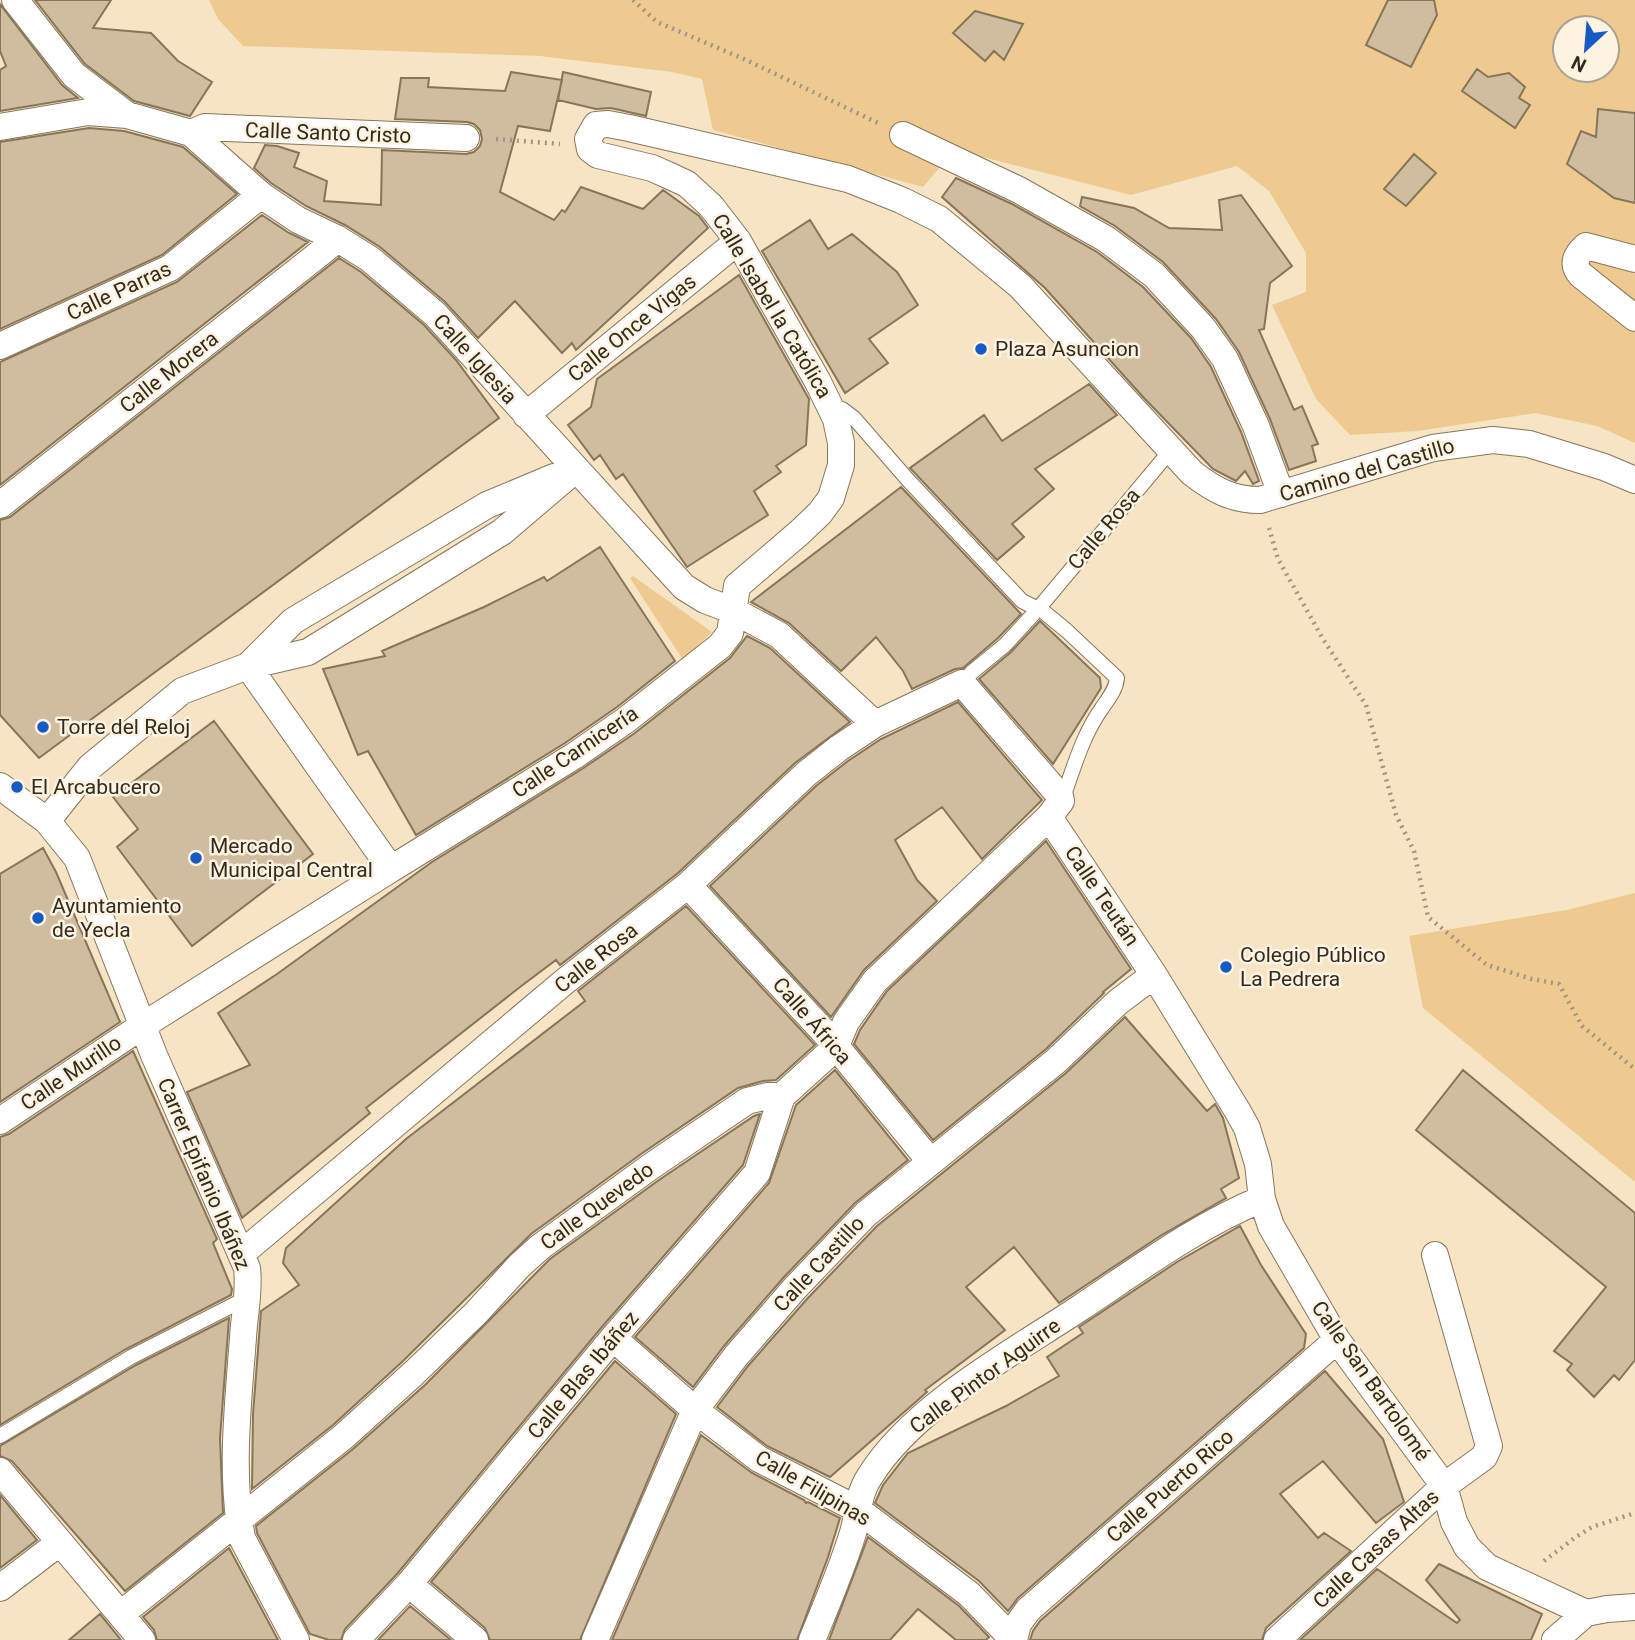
<svg xmlns="http://www.w3.org/2000/svg" width="1635" height="1640" viewBox="0 0 1635 1640" font-family="Roboto,sans-serif">
	<style>
		.green { fill: #eeca90; fill-rule: evenodd }
		.building { fill: #d0bd9f; stroke: #867559; stroke-width: 2 }
		.lines { fill: none; stroke-linecap: round; stroke-linejoin: round }
		.lane-casing { stroke: #87765a; stroke-width: 16 }
		.street-casing { stroke: #87765a; stroke-width: 28 }
		.path { stroke: #a2947e; stroke-width: 4.5; stroke-dasharray: 2 5; stroke-linecap: butt }
		.lane { stroke: #fff; stroke-width: 14 }
		.street { stroke: #fff; stroke-width: 26 }
		.poi-dot { fill: #165ac5; stroke: #fef2e0; stroke-width: 2.5 }
		.labels { text-anchor: middle; stroke-width: 5; stroke-linejoin: round; paint-order: stroke }
		.street-label { font-size: 21px; fill: #322b1f; stroke: #fef2e0 }
		.poi-label { font-size: 21px; fill: #322b1f; stroke: #fef2e0; text-anchor: start }
	</style>
	<rect width="100%" height="100%" fill="#f7e4c5"/>
	<path class="green" d="M 209,0 L 1635,0 L 1635,443 L 1597,426 L 1535,413 L 1418,431 L 1350,435 L 1316,399 L 1272,305 L 1306,292 L 1306,253 L 1269,191 L 1237,166 L 1131,195 L 955,150 L 923,187 L 713,130 L 702,79 L 672,72 L 540,56 L 243,46 L 218,19 ZM 1565,28 L 1607,28 L 1607,70 L 1565,70 Z
		M 633,576 L 712,632 L 683,660 L 630,578 Z
		M 1635,893 L 1635,1182 L 1423,1008 L 1409,936 L 1567,910 Z"/>
	<path class="building" d="M 35,0 L 111,0 L 93,28 L 151,33 L 178,61 L 212,82 L 190,116 L 134,101 L 85,64 Z
		M 1388,0 L 1434,0 L 1437,15 L 1411,67 L 1366,45 Z
		M 0,4 L 62,85 L 78,98 L 0,111 L 0,70 L 6,66 L 0,51 Z
		M 975,11 L 1023,24 L 1004,60 L 994,51 L 985,61 L 953,33 Z
		M 1477,69 L 1488,77 L 1509,73 L 1525,87 L 1519,98 L 1530,105 L 1515,128 L 1462,91 Z
		M 511,72 L 562,80 L 550,131 L 518,126 L 500,192 L 554,220 L 562,210 L 565,212 L 581,187 L 643,209 L 663,190 L 699,216 L 708,228 L 576,350 L 572,343 L 562,353 L 515,301 L 478,338 L 445,302 L 380,247 L 345,225 L 306,206 L 271,183 L 254,168 L 265,145 L 277,146 L 299,153 L 294,167 L 327,181 L 324,201 L 381,205 L 382,150 L 466,154 L 474,152 L 480,146 L 482,139 L 480,130 L 474,124 L 467,122 L 395,119 L 401,78 L 429,78 L 428,87 L 505,91 Z
		M 563,72 L 651,92 L 646,116 L 611,108 L 596,109 L 558,100 Z
		M 1598,109 L 1635,113 L 1635,203 L 1614,198 L 1567,164 L 1581,131 L 1596,137 Z
		M 89,128 L 124,131 L 183,147 L 237,194 L 162,255 L 0,329 L 0,142 Z
		M 1414,154 L 1436,173 L 1406,206 L 1384,189 Z
		M 956,178 L 1012,204 L 1097,252 L 1143,287 L 1191,338 L 1211,367 L 1241,432 L 1259,481 L 1253,484 L 1245,471 L 1236,481 L 1213,469 L 1144,398 L 1045,288 L 942,197 Z
		M 1241,195 L 1292,266 L 1270,283 L 1264,329 L 1259,330 L 1294,410 L 1302,406 L 1318,444 L 1312,446 L 1316,461 L 1289,470 L 1270,419 L 1239,352 L 1216,319 L 1163,262 L 1115,226 L 1080,206 L 1082,197 L 1134,208 L 1169,228 L 1222,230 L 1219,200 Z
		M 262,215 L 289,233 L 308,242 L 0,485 L 0,362 L 177,282 Z
		M 810,220 L 828,249 L 852,234 L 897,272 L 918,305 L 869,339 L 888,363 L 845,393 L 762,251 Z
		M 339,258 L 361,272 L 424,325 L 456,360 L 499,418 L 39,758 L 0,715 L 0,520 L 10,517 Z
		M 739,275 L 809,399 L 806,445 L 776,466 L 781,472 L 754,491 L 768,515 L 687,567 L 623,474 L 616,479 L 600,455 L 594,460 L 568,425 L 591,407 L 597,379 Z
		M 1089,384 L 1117,415 L 1035,469 L 1054,489 L 1012,524 L 1024,537 L 997,560 L 910,468 L 984,415 L 1002,441 Z
		M 901,487 L 1021,614 L 998,638 L 963,668 L 955,669 L 912,689 L 903,671 L 876,637 L 841,671 L 789,623 L 751,602 Z
		M 600,547 L 675,661 L 617,707 L 565,743 L 416,835 L 368,751 L 358,755 L 323,669 L 385,656 L 382,651 L 484,607 L 544,577 L 547,581 Z
		M 1040,621 L 1100,678 L 1101,688 L 1053,764 L 979,679 L 1011,652 Z
		M 747,636 L 770,648 L 850,722 L 795,763 L 678,873 L 560,965 L 556,960 L 520,987 L 366,1108 L 370,1113 L 242,1218 L 187,1092 L 250,1065 L 218,1013 L 277,974 L 432,862 L 582,769 L 635,733 L 730,658 Z
		M 958,702 L 1042,800 L 982,859 L 942,807 L 895,840 L 917,880 L 937,901 L 864,970 L 831,1017 L 710,886 L 816,786 L 848,761 L 881,739 Z
		M 214,721 L 313,854 L 192,946 L 117,847 L 138,829 L 113,797 Z
		M 1046,841 L 1131,969 L 1103,992 L 1104,993 L 1046,1049 L 933,1140 L 854,1044 L 860,1030 L 887,991 Z
		M 43,848 L 56,872 L 120,1022 L 0,1102 L 0,874 Z
		M 686,906 L 815,1045 L 776,1080 L 763,1081 L 738,1088 L 641,1154 L 531,1234 L 403,1361 L 333,1425 L 252,1489 L 253,1414 L 261,1311 L 299,1285 L 283,1263 L 286,1248 L 406,1139 L 585,1001 L 578,991 Z
		M 1125,1017 L 1207,1111 L 1215,1104 L 1223,1118 L 1239,1178 L 1221,1189 L 1226,1198 L 1160,1236 L 1059,1303 L 1014,1247 L 966,1287 L 1005,1330 L 925,1390 L 927,1392 L 830,1477 L 767,1446 L 717,1407 L 748,1366 L 807,1299 L 877,1226 L 1066,1073 Z
		M 133,1051 L 217,1239 L 213,1243 L 232,1289 L 231,1295 L 126,1349 L 0,1425 L 0,1137 L 9,1134 Z
		M 835,1070 L 908,1160 L 855,1203 L 784,1277 L 724,1346 L 693,1387 L 635,1337 L 769,1183 L 796,1105 Z
		M 1463,1070 L 1635,1213 L 1635,1360 L 1619,1380 L 1614,1375 L 1594,1397 L 1567,1370 L 1572,1364 L 1554,1351 L 1606,1287 L 1416,1130 Z
		M 760,1114 L 743,1165 L 601,1328 L 397,1574 L 345,1629 L 341,1640 L 329,1640 L 310,1634 L 257,1533 L 256,1526 L 353,1449 L 425,1385 L 550,1259 L 659,1180 L 754,1116 Z
		M 1240,1226 L 1261,1265 L 1306,1334 L 1304,1348 L 1018,1598 L 1008,1611 L 979,1581 L 875,1503 L 883,1485 L 908,1453 L 1006,1406 L 1059,1376 L 1047,1357 L 1083,1333 L 1079,1327 L 1177,1262 Z
		M 229,1318 L 220,1438 L 223,1513 L 125,1591 L 12,1461 L 0,1456 L 0,1446 L 136,1365 Z
		M 615,1361 L 676,1414 L 580,1640 L 490,1640 L 485,1628 L 431,1582 Z
		M 1325,1371 L 1383,1439 L 1404,1502 L 1376,1523 L 1323,1461 L 1280,1494 L 1318,1538 L 1324,1533 L 1351,1551 L 1266,1628 L 1262,1640 L 1030,1640 L 1033,1631 L 1040,1621 Z
		M 701,1435 L 752,1473 L 804,1500 L 806,1503 L 808,1502 L 840,1518 L 828,1557 L 797,1640 L 612,1640 Z
		M 0,1495 L 37,1540 L 0,1568 Z
		M 868,1537 L 959,1606 L 989,1637 L 986,1640 L 956,1640 L 918,1609 L 890,1640 L 829,1640 Z
		M 229,1548 L 278,1640 L 157,1640 L 154,1630 L 143,1617 Z
		M 1439,1564 L 1542,1614 L 1531,1640 L 1300,1640 L 1377,1569 L 1457,1623 L 1460,1620 L 1426,1580 Z
		M 410,1606 L 451,1640 L 378,1640 Z
		M 100,1614 L 121,1640 L 69,1640 Z"/>
	<g class="lines">
		<defs>
			<path id="lane" d="M 833,411 L 842,409 L 854,418 L 908,480 L 1022,601 L 1044,612 L 1067,631 L 1117,678 C 1116,690 1108,699 1102,708 C 1082,736 1074,768 1062,800
				M 962,683 L 972,672 L 1005,645 L 1038,609 L 1171,450
				M 0,1436 L 131,1357 L 247,1298"/>
			<path id="street" d="M 15,0 L 74,75 L 127,115
				M 0,127 L 88,112 L 127,115 L 191,133 L 261,195 L 298,220 L 338,239 L 370,259 L 435,314 L 684,587 L 705,600 L 734,611 L 779,635 L 875,724
				M 191,133 L 205,127 L 466,138
				M 903,135 L 1019,190 L 1106,239 L 1154,275 L 1203,328 L 1225,359 L 1256,426 L 1281,494
				M 1635,259 L 1586,246 C 1576,255 1571,264 1581,275 L 1635,318
				M 0,346 L 170,268 L 261,195
				M 526,415 L 738,241
				M 0,505 L 338,239
				M 248,666 L 293,621 L 487,505 L 554,477
				M 0,786 L 47,821 L 77,858 L 154,1055 L 247,1268 C 250,1292 244,1315 243,1338 C 238,1404 230,1473 242,1538 L 296,1640
				M 1049,817 L 1154,975 L 1237,1110 L 1247,1128 L 1258,1164 L 1262,1199 L 1271,1226 L 1337,1340 L 1444,1486 L 1454,1522 L 1467,1547 L 1487,1567 L 1586,1613 L 1607,1609 L 1635,1607
				M 47,821 L 90,767 L 182,691 L 248,666 L 308,652 L 502,532 L 576,469
				M 391,869 L 574,756 L 626,720 L 720,646 L 730,633 L 737,586 L 799,533 L 820,513 L 831,498 L 841,465 L 841,443 L 836,419 L 818,382 L 738,241 L 711,206 L 687,184 L 670,176 L 652,168 L 598,155 L 590,149 L 588,139 L 596,125 L 608,124 L 629,128 L 848,179 L 901,200 L 939,219 L 1020,286 L 1192,473 C 1214,490 1232,500 1260,500 L 1433,448 L 1493,440 L 1529,444 L 1604,467 L 1635,480
				M 688,885 L 825,1033 L 930,1161
				M 0,1121 L 142,1026 L 391,869 L 248,666
				M 613,1338 L 695,1410 L 759,1459 L 857,1509 L 969,1594 L 1005,1631 L 1010,1640
				M 0,1471 L 142,1640
				M 409,1584 L 475,1640
				M 0,1588 L 59,1543
				M 121,1614 L 343,1437 L 414,1373 L 476,1313 L 519,1266 L 540,1247 L 650,1167 L 747,1101 L 767,1096 L 782,1096 L 835,1048 L 846,1022 L 875,981 L 1049,817 L 1061,801 L 1060,796 L 962,683 L 875,724 L 839,748 L 806,774 L 688,885 L 564,982 L 241,1254
				M 356,1640 L 409,1584 L 613,1338 L 757,1173 L 782,1096
				M 595,1640 L 695,1410 L 736,1356 L 795,1288 L 866,1214 L 1056,1061 L 1118,1002 L 1154,975
				M 812,1640 C 826,1606 841,1571 852,1536 C 859,1515 857,1495 870,1476 C 914,1406 1012,1353 1080,1308 C 1139,1269 1196,1226 1262,1199
				M 1014,1640 L 1018,1624 L 1028,1610 L 1337,1340
				M 1277,1640 L 1444,1486 L 1484,1457 L 1489,1446 L 1435,1255
				M 1555,1640 L 1586,1613"/>
		</defs>
		<use href="#lane" class="lane-casing"/>
		<use href="#street" class="street-casing"/>
		<path class="path" d="M 633,0 L 657,22 L 744,59 L 878,123
			M 496,139 L 560,144
			M 1269,528 L 1278,559 L 1323,639 L 1366,705 L 1396,815 L 1414,851 L 1428,917 L 1487,965 L 1532,979 L 1559,984 L 1582,1026 L 1635,1069
			M 1544,1561 L 1576,1537 L 1592,1527 L 1635,1513"/>
		<use href="#lane" class="lane"/>
		<use href="#street" class="street"/>
	</g>
	<g class="poi-dot">
		<circle cx="981" cy="349" r="7"/>
		<circle cx="43" cy="727" r="7"/>
		<circle cx="17" cy="787" r="7"/>
		<circle cx="196" cy="858" r="7"/>
		<circle cx="38" cy="918" r="7"/>
		<circle cx="1226" cy="967" r="7"/>
	</g>
	<g class="labels">
		<g class="street-label">
			<text transform="translate(328 133) rotate(2)" y="7">Calle Santo Cristo</text>
			<text transform="translate(119 291) rotate(-25)" y="7">Calle Parras</text>
			<text transform="translate(772 306) rotate(59)" y="7">Calle Isabel la Católica</text>
			<text transform="translate(632 328) rotate(-39)" y="7">Calle Once Vigas</text>
			<text transform="translate(475 359) rotate(48)" y="7">Calle Iglesia</text>
			<text transform="translate(169 372) rotate(-38)" y="7">Calle Morera</text>
			<text transform="translate(1367 470) rotate(-16)" y="7">Camino del Castillo</text>
			<text transform="translate(1104 529) rotate(-50)" y="7">Calle Rosa</text>
			<text transform="translate(575 752) rotate(-34)" y="7">Calle Carnicería</text>
			<text transform="translate(1102 896) rotate(56)" y="7">Calle Teután</text>
			<text transform="translate(596 958) rotate(-38)" y="7">Calle Rosa</text>
			<text transform="translate(812 1021) rotate(49)" y="7">Calle África</text>
			<text transform="translate(71 1073) rotate(-34)" y="7">Calle Murillo</text>
			<text transform="translate(204 1174) rotate(67)" y="7">Carrer Epifanio Ibáñez</text>
			<text transform="translate(597 1206) rotate(-36)" y="7">Calle Quevedo</text>
			<text transform="translate(819 1264) rotate(-47)" y="7">Calle Castillo</text>
			<text transform="translate(583 1375) rotate(-50)" y="7">Calle Blas Ibáñez</text>
			<text transform="translate(985 1376) rotate(-36)" y="7">Calle Pintor Aguirre</text>
			<text transform="translate(1371 1381) rotate(55)" y="7">Calle San Bartolomé</text>
			<text transform="translate(1170 1486) rotate(-41)" y="7">Calle Puerto Rico</text>
			<text transform="translate(813 1488) rotate(30)" y="7">Calle Filipinas</text>
			<text transform="translate(1376 1549) rotate(-43)" y="7">Calle Casas Altas</text>
		</g>
		<g class="poi-label">
			<text x="995" y="356">Plaza Asuncion</text>
			<text x="57" y="734">Torre del Reloj</text>
			<text x="31" y="794">El Arcabucero</text>
			<text x="210" y="853">Mercado<tspan x="210" dy="24">Municipal Central</tspan></text>
			<text x="52" y="913">Ayuntamiento<tspan x="52" dy="24">de Yecla</tspan></text>
			<text x="1240" y="962">Colegio Público<tspan x="1240" dy="24">La Pedrera</tspan></text>
		</g>
	</g>
	<g transform="translate(1586 49) rotate(206)"><circle r="33" fill="#fef2e0" stroke="#aca293" stroke-width="2"/>
	<path d="M0-5L12 26L0 18L-12 26Z" fill="#165ac5"/>
	<text y="-10" font-size="19" font-weight="bold" text-anchor="middle" fill="#322b1f">N</text>
	</g>
</svg>
